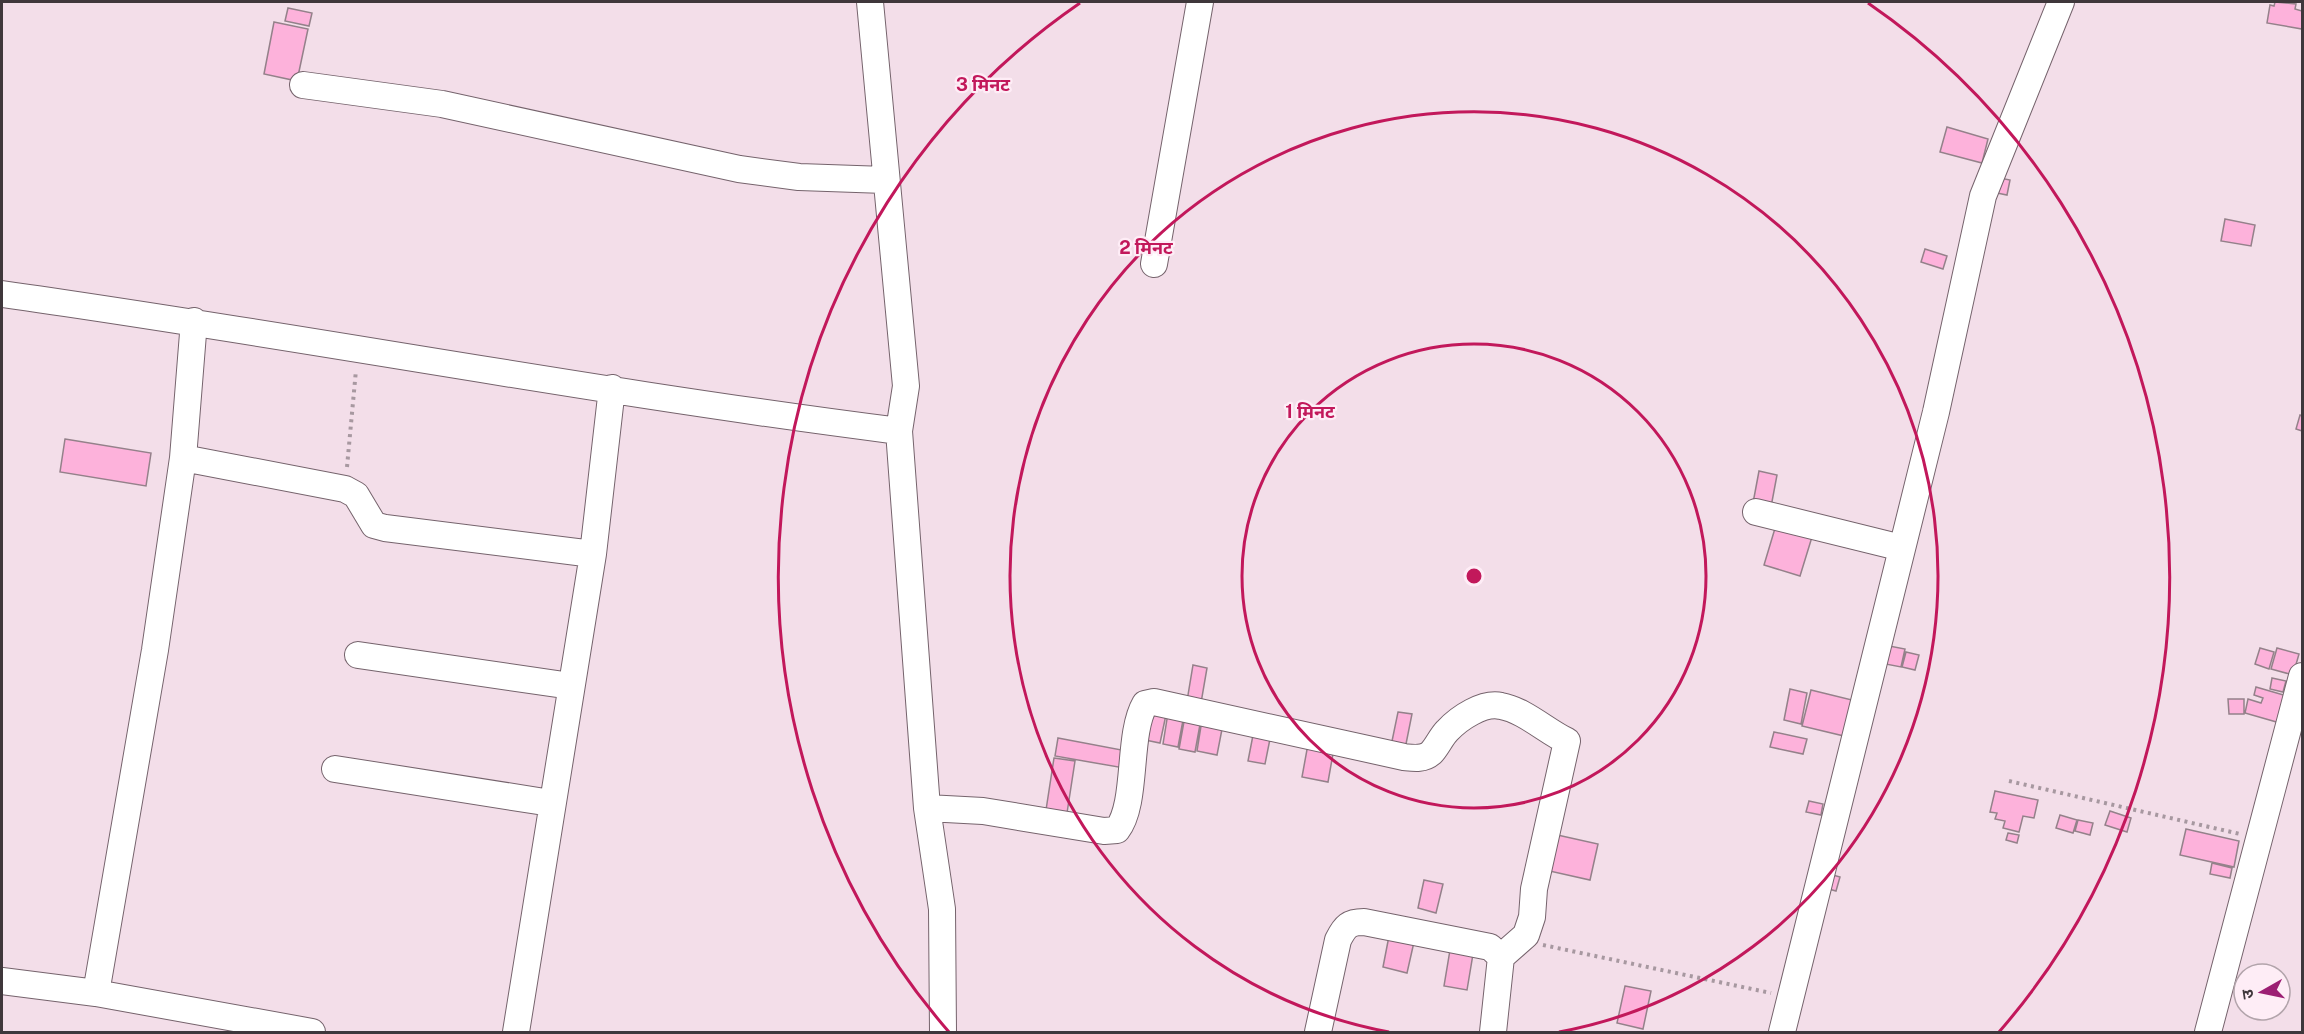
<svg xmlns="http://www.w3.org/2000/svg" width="2304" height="1034" viewBox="0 0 2304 1034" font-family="'Public Sans','Noto Sans Devanagari',sans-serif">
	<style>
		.building { fill: #fdb2db; stroke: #94818a; stroke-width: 1.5 }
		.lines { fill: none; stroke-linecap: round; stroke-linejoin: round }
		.minor-casing { stroke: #75636c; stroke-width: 28 }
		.path { stroke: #a798a0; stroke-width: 4; stroke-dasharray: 3 4.5; stroke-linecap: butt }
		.minor { stroke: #fff; stroke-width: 26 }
		.ring { fill: none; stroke: #c2185b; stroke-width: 3 }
		.centre { fill: #c2185b; stroke: #feedf6; stroke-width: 3 }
		.ring-label { font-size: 18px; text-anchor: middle; font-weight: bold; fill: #c2185b; stroke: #feedf6; stroke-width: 4.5; stroke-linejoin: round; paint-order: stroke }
	</style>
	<rect width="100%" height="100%" fill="#f3dee9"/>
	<path class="building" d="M 2275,2 L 2296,4 L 2295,9 L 2302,11 L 2302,29 L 2267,23 L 2270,5 L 2274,6 Z
		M 288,8 L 312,13 L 309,26 L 285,21 Z
		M 274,22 L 308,29 L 297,81 L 264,74 Z
		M 1947,127 L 1988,139 L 1982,163 L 1940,152 Z
		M 1995,177 L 2010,180 L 2007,195 L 1992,192 Z
		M 2225,219 L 2255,225 L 2251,246 L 2221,241 Z
		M 1925,249 L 1947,256 L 1943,269 L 1921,262 Z
		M 2300,415 L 2302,416 L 2302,431 L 2296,429 Z
		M 65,439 L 151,453 L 146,486 L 60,472 Z
		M 1759,471 L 1777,475 L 1771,507 L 1753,503 Z
		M 1776,525 L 1812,537 L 1800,576 L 1764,565 Z
		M 1879,644 L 1905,649 L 1901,667 L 1875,662 Z
		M 2260,648 L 2274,652 L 2269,669 L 2255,664 Z
		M 2277,648 L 2299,654 L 2293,675 L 2271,669 Z
		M 1906,652 L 1919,655 L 1915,670 L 1902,667 Z
		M 1193,665 L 1207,668 L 1201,703 L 1187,701 Z
		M 2272,678 L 2286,681 L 2283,692 L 2270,689 Z
		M 2256,687 L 2287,696 L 2280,723 L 2245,713 L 2248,699 L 2261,703 L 2263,698 L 2254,695 Z
		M 1790,689 L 1807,693 L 1801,724 L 1784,720 Z
		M 1811,690 L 1852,700 L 1844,736 L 1802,726 Z
		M 2228,699 L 2244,699 L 2244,714 L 2229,714 Z
		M 1147,706 L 1167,710 L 1160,743 L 1140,739 Z
		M 1398,712 L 1412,714 L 1405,749 L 1391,746 Z
		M 1168,713 L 1184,715 L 1178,747 L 1163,744 Z
		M 1185,716 L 1201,719 L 1195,752 L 1179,749 Z
		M 1202,720 L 1223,724 L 1217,755 L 1197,751 Z
		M 1254,730 L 1271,734 L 1265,764 L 1248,761 Z
		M 1774,732 L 1807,739 L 1803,754 L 1770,747 Z
		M 1058,738 L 1127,751 L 1124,768 L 1055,756 Z
		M 1308,744 L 1334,748 L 1328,782 L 1302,777 Z
		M 1054,758 L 1075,761 L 1067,813 L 1046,810 Z
		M 1995,791 L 2038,800 L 2034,818 L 2023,816 L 2019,832 L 2003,828 L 2005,821 L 1995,819 L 1997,813 L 1990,812 Z
		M 1809,801 L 1823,804 L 1821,815 L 1806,812 Z
		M 2110,811 L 2131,818 L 2127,832 L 2105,825 Z
		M 2060,815 L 2077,820 L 2073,833 L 2056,828 Z
		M 2078,820 L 2093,823 L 2090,835 L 2075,831 Z
		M 2186,829 L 2239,841 L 2234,867 L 2180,855 Z
		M 2008,833 L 2019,835 L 2017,843 L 2006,840 Z
		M 1553,834 L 1598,844 L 1590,880 L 1545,870 Z
		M 2212,863 L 2232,868 L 2230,878 L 2210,874 Z
		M 1822,872 L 1840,877 L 1836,891 L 1818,886 Z
		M 1424,880 L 1443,884 L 1436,913 L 1418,908 Z
		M 1389,936 L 1414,942 L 1407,973 L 1383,967 Z
		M 1450,950 L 1473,954 L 1467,990 L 1444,986 Z
		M 1625,986 L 1651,991 L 1643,1029 L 1617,1023 Z"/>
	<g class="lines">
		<defs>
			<path id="minor" d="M 870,2 L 906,386 L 899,431 L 927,808 L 942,909 L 943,1032
				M 303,85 L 442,104 L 739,169 L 799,177 L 885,180
				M 1154,264 L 1200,2
				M 2,294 C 301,336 598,393 899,431
				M 183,458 L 345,489 L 356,495 L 374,525 L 385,528 L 593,554
				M 1756,512 L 1902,548
				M 358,655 L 571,686
				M 335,769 L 551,803
				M 927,808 L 983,811 L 1104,831 L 1117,830 C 1138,803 1127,735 1145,704 L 1154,702 L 1404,757 C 1413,758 1423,760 1431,753 C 1437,747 1441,737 1447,731 C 1459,718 1483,702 1501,706 C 1524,710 1546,731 1567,741 L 1534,889 L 1532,917 L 1526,935 L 1501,957 L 1490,947 L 1364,922 C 1349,922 1345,926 1338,940 L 1318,1032
				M 2,981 L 96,993 L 312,1032
				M 96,993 L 155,650 L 183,458 L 194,321
				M 516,1032 L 593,554 L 612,388
				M 1493,1032 L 1501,957
				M 1782,1032 L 1936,412 L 1983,196 L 2061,2
				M 2208,1032 L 2302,676"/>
		</defs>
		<use href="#minor" class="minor-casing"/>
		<path class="path" d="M 347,467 L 356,370
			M 2009,781 L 2240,834
			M 1543,945 L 1771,993"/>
		<use href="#minor" class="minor"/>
	</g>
	<g class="ring">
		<circle cx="1474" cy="576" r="232"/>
		<path d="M1389 1032A464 464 0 1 1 1559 1032"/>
		<path d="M949 1032A695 695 0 0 1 1080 3M1868 3A695 695 0 0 1 1999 1032"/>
	</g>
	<circle cx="1474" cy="576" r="9" class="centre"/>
	<g class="ring-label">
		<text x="983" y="91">3 मिनट</text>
		<text x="1146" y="254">2 मिनट</text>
		<text x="1310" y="418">1 मिनट</text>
	</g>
	<rect width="2304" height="1034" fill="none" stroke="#3f373b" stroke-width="6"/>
	<g transform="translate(2262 992) rotate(261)"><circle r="28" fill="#feedf6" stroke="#b2a4ab" stroke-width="1.5"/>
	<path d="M0-4.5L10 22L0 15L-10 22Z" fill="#9c1e73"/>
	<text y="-9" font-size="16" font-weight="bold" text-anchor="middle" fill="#3f373b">उ</text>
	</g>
</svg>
